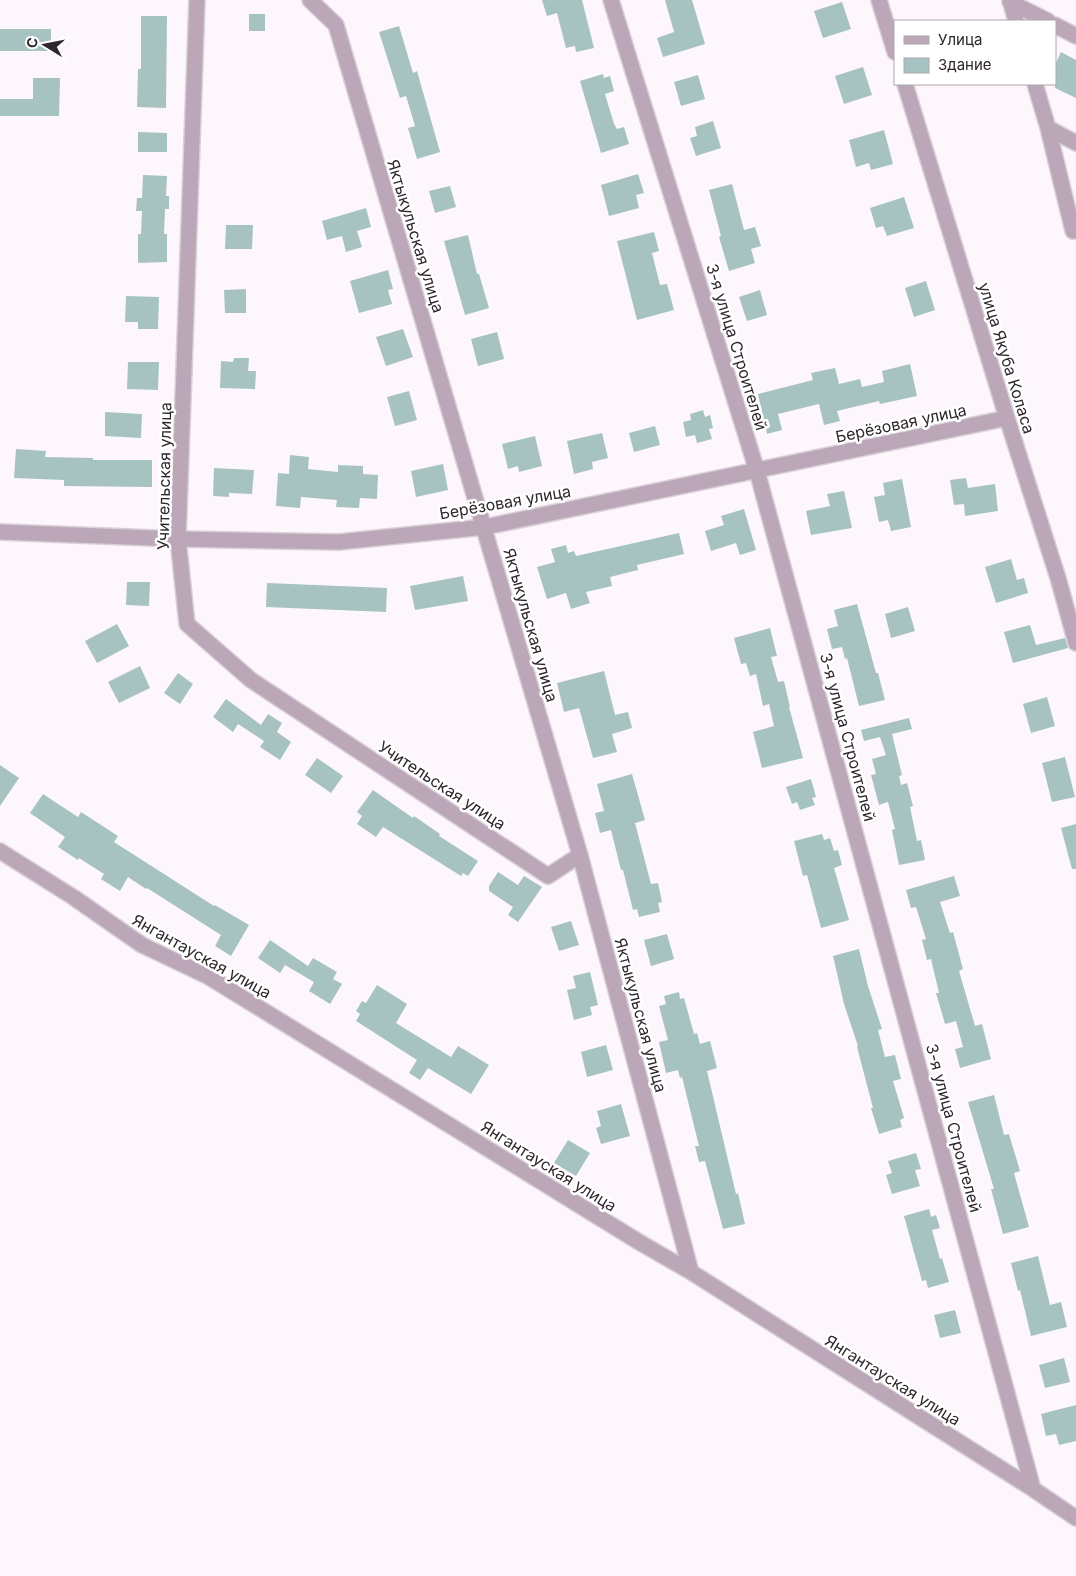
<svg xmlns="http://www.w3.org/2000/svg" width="1076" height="1576" viewBox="0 0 1076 1576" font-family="Inter,sans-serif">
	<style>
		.building { fill: #a6c3c2 }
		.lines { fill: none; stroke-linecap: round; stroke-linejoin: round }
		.minor-casing { stroke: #d8d1d7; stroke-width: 18 }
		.minor { stroke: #bca7b9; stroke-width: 15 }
		.labels { text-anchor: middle; stroke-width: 5; stroke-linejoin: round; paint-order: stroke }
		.street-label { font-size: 16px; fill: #2d262c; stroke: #fff }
	</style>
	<rect width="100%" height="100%" fill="#fef6fd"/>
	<path class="building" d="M 542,0 L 582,0 L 594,48 L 576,52 L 575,46 L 566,48 L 557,13 L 547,16 Z
		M 665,0 L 692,0 L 705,44 L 663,57 L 657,38 L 674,32 Z
		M 842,2 L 851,29 L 823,38 L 814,11 Z
		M 249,14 L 265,14 L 265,31 L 249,31 Z
		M 141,16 L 167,16 L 166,108 L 137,107 L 138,69 L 141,69 Z
		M 399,26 L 413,73 L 417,71 L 440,152 L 417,159 L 408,128 L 415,126 L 406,96 L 400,98 L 379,32 Z
		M 0,29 L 51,29 L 51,51 L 0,51 Z
		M 1061,52 L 1076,60 L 1076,98 L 1055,88 L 1055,65 Z
		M 863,67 L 872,95 L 844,104 L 835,76 Z
		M 603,74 L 604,78 L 610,76 L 614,91 L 605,94 L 614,124 L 617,129 L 624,127 L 629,144 L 601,153 L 580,81 Z
		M 698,75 L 705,99 L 681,106 L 674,82 Z
		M 33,78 L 60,78 L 59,116 L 0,116 L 0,99 L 33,99 Z
		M 713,121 L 721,148 L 696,156 L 690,138 L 697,136 L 695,127 Z
		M 884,130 L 893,164 L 871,170 L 869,163 L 856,167 L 849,140 Z
		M 138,132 L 167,133 L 167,152 L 138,152 Z
		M 638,174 L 644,193 L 636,195 L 639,208 L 609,216 L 601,185 Z
		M 143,175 L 167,176 L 166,196 L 169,196 L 169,209 L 165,209 L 164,234 L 167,234 L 167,262 L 138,263 L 138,234 L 141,234 L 142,211 L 136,211 L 137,198 L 142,198 Z
		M 732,184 L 744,230 L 755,227 L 761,246 L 751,249 L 755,263 L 729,271 L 719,237 L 721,236 L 709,190 Z
		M 450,186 L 456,207 L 435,213 L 429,191 Z
		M 904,197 L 914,228 L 887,236 L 883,226 L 876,228 L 870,208 Z
		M 366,208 L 371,227 L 357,231 L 362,247 L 346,252 L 342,236 L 327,240 L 322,221 Z
		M 226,225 L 253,225 L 252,249 L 225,249 Z
		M 654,232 L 659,251 L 652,253 L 660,285 L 667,284 L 674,310 L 637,320 L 617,241 Z
		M 468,235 L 477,274 L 479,274 L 489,308 L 465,315 L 444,241 Z
		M 388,270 L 393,289 L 388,290 L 392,304 L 359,313 L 350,281 Z
		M 926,281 L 935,310 L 914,317 L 905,288 Z
		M 246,289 L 246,313 L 225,313 L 224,290 Z
		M 760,290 L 767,315 L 747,321 L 739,297 Z
		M 126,296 L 159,297 L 158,329 L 138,329 L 138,322 L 125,322 Z
		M 403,329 L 413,357 L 386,366 L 376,337 Z
		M 497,332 L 504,359 L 478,366 L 471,339 Z
		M 234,358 L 249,358 L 248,371 L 256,371 L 255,389 L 220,388 L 221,361 L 233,362 Z
		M 128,362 L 159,362 L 158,390 L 127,389 Z
		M 910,364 L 917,396 L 880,404 L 879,401 L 837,411 L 840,421 L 824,425 L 819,404 L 778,414 L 782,430 L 767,434 L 758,394 L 813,380 L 811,373 L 835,368 L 839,384 L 860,379 L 862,387 L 884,382 L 882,371 Z
		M 409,391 L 417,420 L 395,426 L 387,397 Z
		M 703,410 L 705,417 L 710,415 L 713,428 L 709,429 L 712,439 L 697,443 L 695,435 L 686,437 L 683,422 L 691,420 L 690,414 Z
		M 105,412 L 142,414 L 141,438 L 105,436 Z
		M 655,426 L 660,445 L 634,452 L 629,433 Z
		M 602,433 L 608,458 L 592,462 L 593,469 L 574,474 L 567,441 Z
		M 535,436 L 542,466 L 519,472 L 518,466 L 508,469 L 502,444 Z
		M 16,449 L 46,451 L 45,457 L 93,458 L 93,460 L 152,460 L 152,487 L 64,486 L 64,480 L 14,478 Z
		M 290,455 L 309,457 L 308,469 L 338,472 L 338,465 L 363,466 L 363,474 L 378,475 L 377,499 L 360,498 L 359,508 L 336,507 L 337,500 L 301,497 L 300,508 L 276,506 L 278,473 L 289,474 Z
		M 443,464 L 448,490 L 416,497 L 411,471 Z
		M 214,468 L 254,470 L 252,494 L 229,493 L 229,497 L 213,496 Z
		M 966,478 L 968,488 L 995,484 L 998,511 L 965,516 L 964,504 L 954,505 L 950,480 Z
		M 902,479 L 911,527 L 891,531 L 888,520 L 879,522 L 874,497 L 885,495 L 883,483 Z
		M 844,491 L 852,528 L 811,535 L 806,511 L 830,506 L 827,494 Z
		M 744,509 L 756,550 L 740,555 L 736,543 L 711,551 L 705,531 L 724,525 L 721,516 Z
		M 679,533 L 684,554 L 637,565 L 638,570 L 610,577 L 612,586 L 586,592 L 590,603 L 571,609 L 566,593 L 547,599 L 537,567 L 555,562 L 551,549 L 566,545 L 568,553 L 574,551 L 576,556 Z
		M 1011,559 L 1017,580 L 1024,578 L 1028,593 L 996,603 L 985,567 Z
		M 463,576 L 468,601 L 415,610 L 410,586 Z
		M 127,582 L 150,582 L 149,606 L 126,605 Z
		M 267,583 L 387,588 L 386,612 L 266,607 Z
		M 857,604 L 876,673 L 878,673 L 885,700 L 859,706 L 847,658 L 845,659 L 842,647 L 832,649 L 827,629 L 838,626 L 834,610 Z
		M 908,607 L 915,631 L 891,638 L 885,614 Z
		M 117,624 L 129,646 L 97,663 L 85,641 Z
		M 1030,625 L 1036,645 L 1065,638 L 1068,648 L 1013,663 L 1004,632 Z
		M 770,628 L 777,656 L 771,657 L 778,682 L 784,681 L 790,707 L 789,707 L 803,758 L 762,768 L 753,732 L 774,726 L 769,704 L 763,706 L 756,674 L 750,676 L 746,663 L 741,664 L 734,638 Z
		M 140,666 L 150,688 L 119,703 L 108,682 Z
		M 604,671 L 615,715 L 628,712 L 632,728 L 612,734 L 617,752 L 593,758 L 579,708 L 564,712 L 557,683 Z
		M 178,673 L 193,684 L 180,704 L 164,693 Z
		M 1047,697 L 1055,726 L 1031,733 L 1023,704 Z
		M 226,699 L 261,725 L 268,714 L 282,723 L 277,732 L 291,742 L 280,760 L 260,747 L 264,741 L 238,724 L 233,732 L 213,717 Z
		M 909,718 L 912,729 L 892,734 L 902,775 L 899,776 L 901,785 L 907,783 L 913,806 L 910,807 L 917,841 L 921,840 L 925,860 L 899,865 L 892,830 L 895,829 L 888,802 L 879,805 L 871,775 L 876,774 L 872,759 L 886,755 L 880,737 L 864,741 L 861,730 Z
		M 1065,757 L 1075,797 L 1052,802 L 1042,763 Z
		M 317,758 L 343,776 L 331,793 L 305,775 Z
		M 0,765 L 19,778 L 0,806 Z
		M 632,774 L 645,820 L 635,823 L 651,884 L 658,883 L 662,902 L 658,903 L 660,912 L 639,917 L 637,909 L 633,910 L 623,870 L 621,870 L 611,830 L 600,833 L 595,813 L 604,811 L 597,784 Z
		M 811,779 L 816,797 L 812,798 L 815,805 L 800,810 L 797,802 L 792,804 L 786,787 Z
		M 373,790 L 413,818 L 414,816 L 440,834 L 439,836 L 478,861 L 468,876 L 463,873 L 461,876 L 383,827 L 376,837 L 357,824 L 362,816 L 357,812 Z
		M 43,794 L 78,817 L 81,812 L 118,836 L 114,842 L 214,906 L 215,905 L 249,925 L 231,956 L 215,946 L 221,935 L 147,888 L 146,889 L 128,877 L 120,891 L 101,879 L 104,874 L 79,858 L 78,860 L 58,847 L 65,837 L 30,813 Z
		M 1076,824 L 1076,869 L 1072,869 L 1061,828 Z
		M 822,834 L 824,840 L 830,838 L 834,851 L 838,850 L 842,865 L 834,868 L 849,920 L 821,928 L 807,875 L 803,876 L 794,841 Z
		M 498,872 L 518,885 L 524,876 L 542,887 L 518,922 L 508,915 L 513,907 L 489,891 L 489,886 Z
		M 954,876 L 960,896 L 940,902 L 950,933 L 953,932 L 963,969 L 959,971 L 975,1026 L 982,1024 L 991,1059 L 960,1068 L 955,1049 L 963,1047 L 956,1021 L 945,1024 L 936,993 L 939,993 L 931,959 L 927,960 L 922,940 L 926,939 L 916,907 L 911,908 L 906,890 Z
		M 571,921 L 579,945 L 559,951 L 551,927 Z
		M 667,934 L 674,959 L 651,966 L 644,940 Z
		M 270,940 L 308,966 L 313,958 L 337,972 L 333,979 L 342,984 L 330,1004 L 309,991 L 314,982 L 285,965 L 280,973 L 258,958 Z
		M 859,949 L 868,986 L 882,1029 L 878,1030 L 885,1057 L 895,1055 L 901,1079 L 893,1081 L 904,1118 L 900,1120 L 902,1127 L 879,1134 L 871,1108 L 873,1108 L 857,1047 L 858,1046 L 844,1004 L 833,956 Z
		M 590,972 L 598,1005 L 590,1007 L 592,1015 L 574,1020 L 567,990 L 576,988 L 573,976 Z
		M 377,985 L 407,1004 L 396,1023 L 451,1057 L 458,1046 L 489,1065 L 471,1094 L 428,1068 L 420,1080 L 409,1073 L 417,1060 L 356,1021 L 360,1014 L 356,1011 L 362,1001 L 366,1003 Z
		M 679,992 L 680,999 L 684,998 L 694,1034 L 697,1033 L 700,1044 L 710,1041 L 717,1068 L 707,1071 L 736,1194 L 738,1193 L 745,1224 L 723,1229 L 705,1161 L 699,1162 L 695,1146 L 699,1146 L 682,1077 L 680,1078 L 678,1070 L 666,1073 L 659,1042 L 668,1040 L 659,1006 L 666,1004 L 664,996 Z
		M 606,1045 L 613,1070 L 587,1077 L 581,1052 Z
		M 994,1095 L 1004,1135 L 1009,1134 L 1020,1171 L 1014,1173 L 1029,1227 L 1003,1234 L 991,1189 L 994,1189 L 968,1102 Z
		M 621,1104 L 630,1136 L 601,1144 L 596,1128 L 601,1126 L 597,1111 Z
		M 568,1140 L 590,1153 L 576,1176 L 554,1163 Z
		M 916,1153 L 921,1169 L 915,1170 L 920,1186 L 892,1194 L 886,1175 L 892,1173 L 888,1161 Z
		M 929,1209 L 931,1217 L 936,1215 L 940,1228 L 932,1230 L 940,1259 L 942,1258 L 949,1282 L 928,1288 L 926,1280 L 922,1281 L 904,1216 Z
		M 1038,1256 L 1050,1305 L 1061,1302 L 1067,1327 L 1031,1336 L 1020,1290 L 1018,1291 L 1011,1263 Z
		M 955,1310 L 961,1333 L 940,1338 L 934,1315 Z
		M 1064,1358 L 1070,1382 L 1045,1388 L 1039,1365 Z
		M 1076,1405 L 1076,1441 L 1059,1445 L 1056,1434 L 1046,1436 L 1041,1414 Z"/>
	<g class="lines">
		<defs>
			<path id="minor" d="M 197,0 L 178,539 L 187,624 L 251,680 L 548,876 L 580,855
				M 310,0 L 336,25 L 580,855 L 691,1272
				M 611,0 L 757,471 L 1033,1489
				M 879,0 L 895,52
				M 1010,0 L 1016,21
				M 1010,2 L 1048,21
				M 1055,25 L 1076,36
				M 905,84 L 1007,418 L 1058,578 L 1076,643
				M 1035,84 L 1048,128 L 1073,231
				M 1048,128 L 1076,143
				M 0,532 L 178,539 L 339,542 L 485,527 L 1007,418
				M 0,851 L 73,897 L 142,945 L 209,977 L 639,1242 L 691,1272 L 1033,1489 L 1076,1518"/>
		</defs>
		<use href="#minor" class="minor-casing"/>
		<use href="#minor" class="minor"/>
	</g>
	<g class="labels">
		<g class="street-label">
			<text transform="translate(416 236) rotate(73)" y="6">Яктыкульская улица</text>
			<text transform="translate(737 347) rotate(73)" y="6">3-я улица Строителей</text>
			<text transform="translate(1007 358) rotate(73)" y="6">улица Якуба Коласа</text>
			<text transform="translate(901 423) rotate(-12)" y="6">Берёзовая улица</text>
			<text transform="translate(164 476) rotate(-89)" y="6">Учительская улица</text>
			<text transform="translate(505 502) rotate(-10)" y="6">Берёзовая улица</text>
			<text transform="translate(531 625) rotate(74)" y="6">Яктыкульская улица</text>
			<text transform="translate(848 737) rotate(75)" y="6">3-я улица Строителей</text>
			<text transform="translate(442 785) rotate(33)" y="6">Учительская улица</text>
			<text transform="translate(202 956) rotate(29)" y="6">Янгантауская улица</text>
			<text transform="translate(641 1015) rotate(75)" y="6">Яктыкульская улица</text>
			<text transform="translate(954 1128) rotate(75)" y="6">3-я улица Строителей</text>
			<text transform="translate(549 1166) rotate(32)" y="6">Янгантауская улица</text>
			<text transform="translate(893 1380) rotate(32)" y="6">Янгантауская улица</text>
		</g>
	</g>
	<rect x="894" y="20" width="162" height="65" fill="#ffffff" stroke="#aba8ab"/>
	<rect x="904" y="36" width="25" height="8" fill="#bca7b9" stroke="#aba8ab"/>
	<text x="938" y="45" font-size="15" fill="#2d262c">Улица</text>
	<rect x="904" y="58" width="25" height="15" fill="#a6c3c2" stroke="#aba8ab"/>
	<text x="938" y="70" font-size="15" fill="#2d262c">Здание</text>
	<g transform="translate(45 45) rotate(280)" stroke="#ffffff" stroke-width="4" paint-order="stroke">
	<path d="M0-4L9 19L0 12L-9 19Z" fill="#2d262c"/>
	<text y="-8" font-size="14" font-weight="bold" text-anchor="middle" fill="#2d262c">С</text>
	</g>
</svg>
